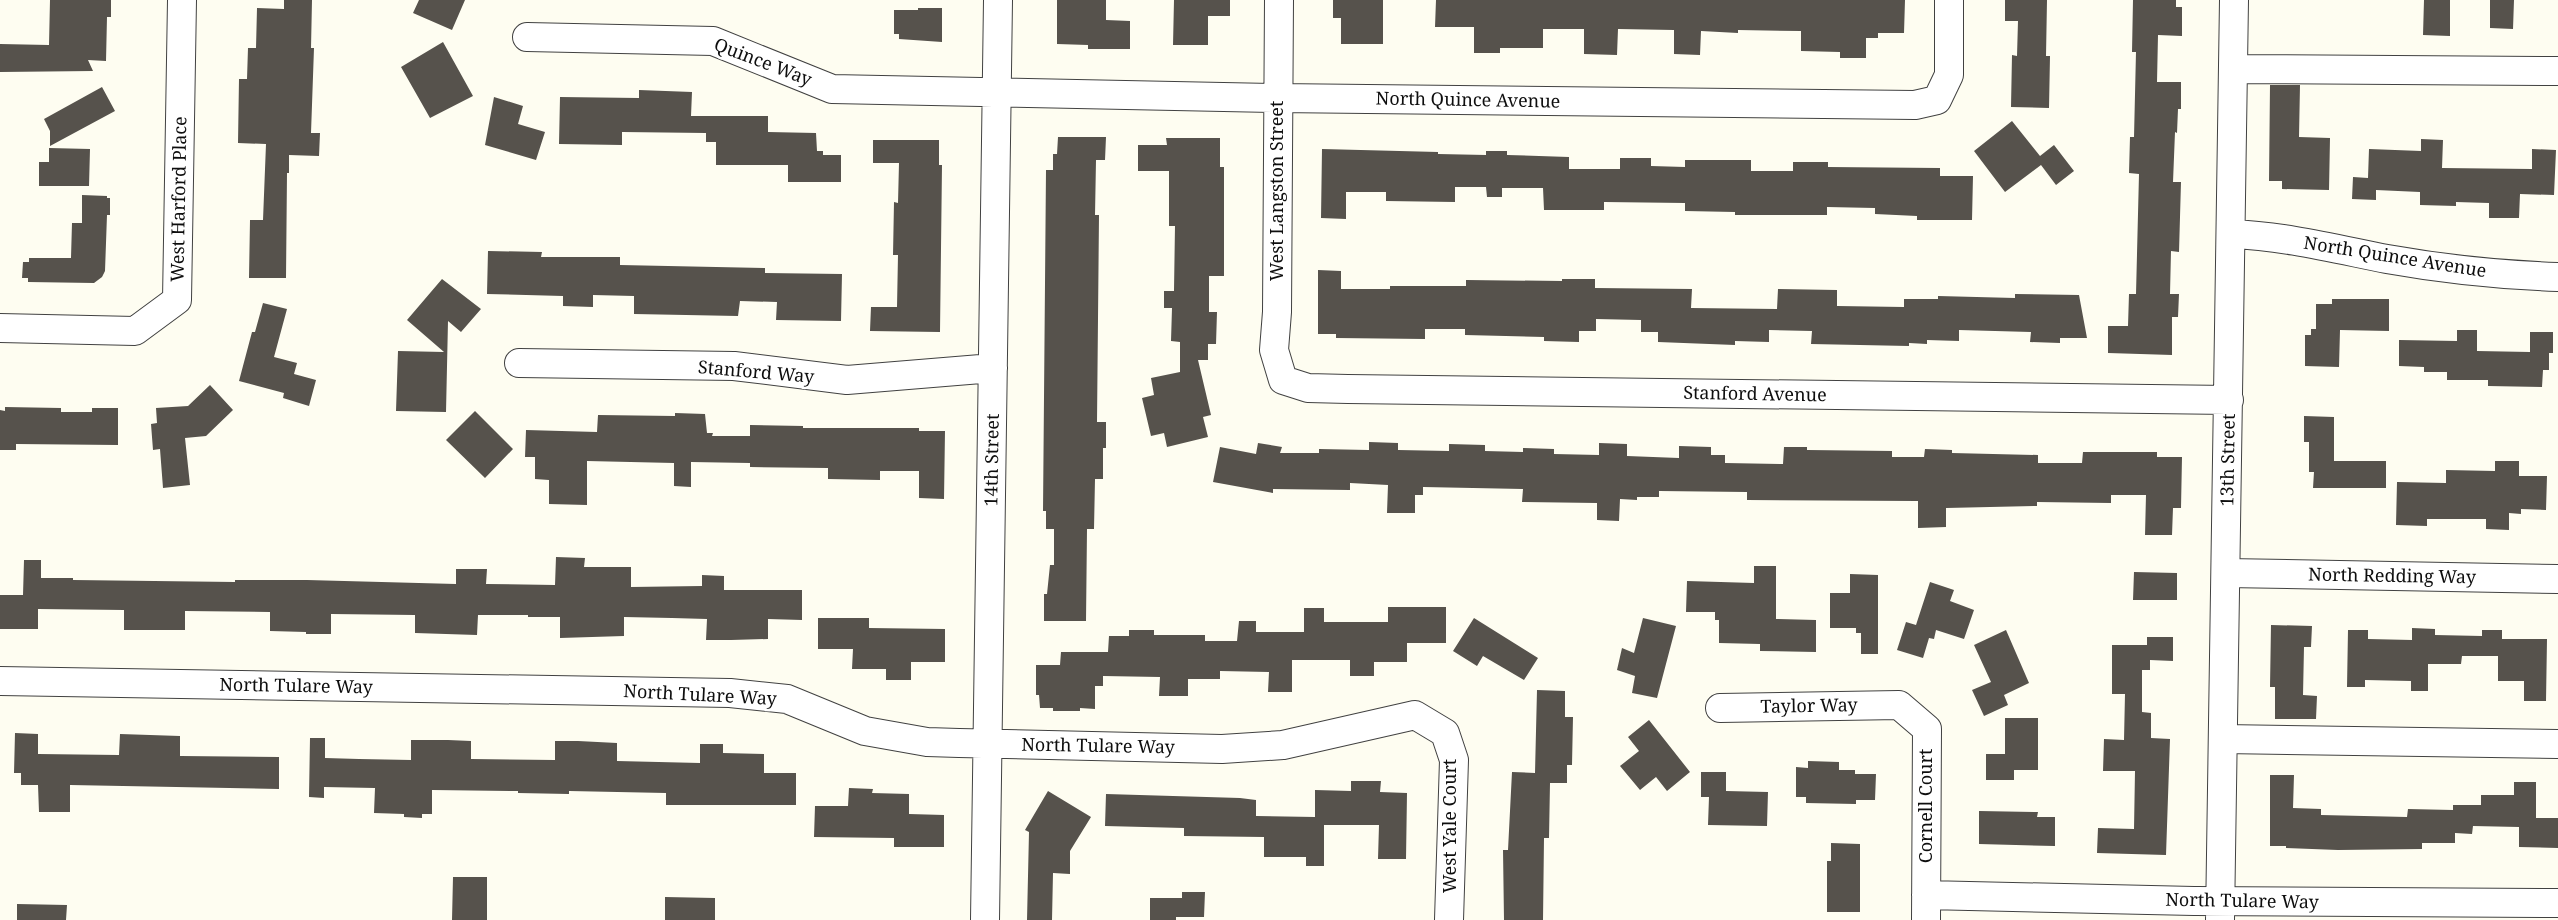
<svg xmlns="http://www.w3.org/2000/svg" width="2558" height="920" viewBox="0 0 2558 920" font-family="'Noto Serif',serif">
	<style>
		.building { fill: #56524c }
		.lines { fill: none; stroke-linecap: round; stroke-linejoin: round }
		.minor-casing { stroke: #414141; stroke-width: 30 }
		.minor { stroke: #fff; stroke-width: 28 }
		.labels { text-anchor: middle; stroke-width: 5; stroke-linejoin: round; paint-order: stroke }
		.street-label { font-size: 18px; fill: #0e0e0e; stroke: #fff }
	</style>
	<rect width="100%" height="100%" fill="#fefdf1"/>
	<path class="building" d="M 50,0 L 111,0 L 111,17 L 107,17 L 106,61 L 88,60 L 93,71 L 0,72 L 0,44 L 49,45 Z
		M 284,0 L 312,0 L 311,48 L 314,48 L 311,133 L 320,133 L 319,156 L 289,155 L 289,173 L 287,173 L 286,278 L 249,278 L 250,220 L 263,220 L 266,144 L 238,143 L 239,79 L 247,79 L 248,48 L 256,48 L 257,8 L 284,9 Z
		M 419,0 L 465,0 L 452,30 L 413,13 Z
		M 1057,0 L 1106,0 L 1106,20 L 1130,21 L 1130,49 L 1088,49 L 1088,45 L 1057,44 Z
		M 1174,0 L 1230,0 L 1230,16 L 1208,16 L 1208,45 L 1173,45 Z
		M 1333,0 L 1383,0 L 1383,44 L 1341,44 L 1341,18 L 1333,18 Z
		M 1436,0 L 1905,0 L 1904,33 L 1878,33 L 1878,38 L 1866,38 L 1866,58 L 1840,58 L 1840,52 L 1801,51 L 1801,31 L 1738,30 L 1738,33 L 1701,31 L 1700,55 L 1674,54 L 1674,30 L 1618,29 L 1617,55 L 1584,54 L 1584,29 L 1543,29 L 1543,48 L 1500,48 L 1500,53 L 1474,53 L 1474,27 L 1435,27 Z
		M 2005,0 L 2047,0 L 2046,56 L 2050,56 L 2049,108 L 2011,107 L 2012,55 L 2017,56 L 2018,21 L 2005,21 Z
		M 2133,0 L 2176,0 L 2176,7 L 2182,7 L 2182,36 L 2158,35 L 2157,82 L 2181,82 L 2181,109 L 2178,109 L 2177,133 L 2175,132 L 2173,182 L 2181,182 L 2179,252 L 2171,251 L 2170,294 L 2179,294 L 2178,317 L 2172,317 L 2172,355 L 2108,353 L 2108,326 L 2128,326 L 2129,294 L 2136,294 L 2139,174 L 2129,173 L 2130,137 L 2134,137 L 2136,52 L 2132,52 Z
		M 2424,0 L 2450,0 L 2450,36 L 2423,35 Z
		M 2490,0 L 2514,0 L 2513,29 L 2490,28 Z
		M 918,8 L 942,8 L 942,42 L 899,39 L 899,34 L 894,34 L 894,10 L 918,10 Z
		M 443,42 L 473,96 L 430,118 L 401,67 Z
		M 2270,85 L 2300,85 L 2299,137 L 2330,138 L 2329,190 L 2282,189 L 2282,181 L 2269,181 Z
		M 102,87 L 115,111 L 50,146 L 50,131 L 44,119 Z
		M 639,90 L 692,92 L 691,116 L 768,116 L 768,132 L 816,133 L 817,151 L 823,151 L 823,155 L 841,155 L 841,182 L 788,182 L 788,165 L 716,165 L 716,142 L 706,142 L 706,133 L 622,132 L 622,145 L 559,144 L 560,97 L 639,98 Z
		M 494,97 L 523,106 L 518,124 L 545,132 L 536,160 L 485,145 Z
		M 2012,121 L 2040,156 L 2054,145 L 2074,171 L 2056,185 L 2041,165 L 2005,192 L 1974,151 Z
		M 1058,137 L 1106,137 L 1105,160 L 1096,160 L 1095,215 L 1099,215 L 1097,422 L 1106,422 L 1106,448 L 1103,448 L 1103,479 L 1095,479 L 1094,529 L 1087,529 L 1086,621 L 1044,621 L 1044,594 L 1047,594 L 1050,565 L 1054,565 L 1054,529 L 1046,529 L 1046,511 L 1043,511 L 1046,170 L 1053,170 L 1053,154 L 1057,154 Z
		M 1166,138 L 1220,138 L 1220,167 L 1224,167 L 1224,276 L 1209,276 L 1209,312 L 1217,312 L 1216,344 L 1208,344 L 1208,360 L 1198,360 L 1211,415 L 1203,417 L 1208,437 L 1167,447 L 1164,433 L 1151,436 L 1142,398 L 1154,395 L 1151,378 L 1180,372 L 1180,342 L 1171,341 L 1172,308 L 1164,308 L 1164,291 L 1174,291 L 1175,226 L 1169,226 L 1169,171 L 1138,171 L 1138,145 L 1167,145 Z
		M 2421,139 L 2443,140 L 2442,168 L 2532,169 L 2532,149 L 2556,150 L 2554,195 L 2520,194 L 2519,218 L 2489,218 L 2489,203 L 2456,202 L 2456,206 L 2420,205 L 2420,192 L 2376,190 L 2376,200 L 2352,199 L 2353,177 L 2368,178 L 2369,149 L 2421,151 Z
		M 873,140 L 939,140 L 939,165 L 942,165 L 940,332 L 870,331 L 871,307 L 897,307 L 898,255 L 893,255 L 894,202 L 898,203 L 899,163 L 873,163 Z
		M 49,148 L 90,149 L 89,186 L 39,186 L 39,162 L 49,162 Z
		M 1322,149 L 1438,152 L 1438,154 L 1486,155 L 1486,151 L 1507,151 L 1507,155 L 1569,157 L 1569,169 L 1620,169 L 1620,158 L 1651,158 L 1651,166 L 1685,167 L 1685,160 L 1751,160 L 1751,171 L 1793,171 L 1793,162 L 1828,162 L 1828,167 L 1940,168 L 1940,176 L 1973,176 L 1972,220 L 1917,220 L 1917,216 L 1875,214 L 1875,208 L 1827,207 L 1827,215 L 1735,215 L 1735,212 L 1685,211 L 1685,203 L 1604,202 L 1604,210 L 1544,210 L 1543,188 L 1502,188 L 1502,197 L 1487,197 L 1486,187 L 1455,187 L 1455,202 L 1386,201 L 1386,192 L 1346,192 L 1346,219 L 1321,218 Z
		M 82,195 L 107,196 L 107,198 L 110,198 L 110,215 L 107,215 L 105,271 L 102,277 L 94,283 L 28,282 L 28,278 L 22,278 L 23,262 L 29,262 L 29,258 L 71,258 L 72,223 L 82,223 Z
		M 488,251 L 542,252 L 541,257 L 620,257 L 620,265 L 765,268 L 765,273 L 842,274 L 841,321 L 776,320 L 777,302 L 740,301 L 738,316 L 634,314 L 634,296 L 593,295 L 593,307 L 563,306 L 563,296 L 487,294 Z
		M 1318,270 L 1341,271 L 1341,289 L 1390,289 L 1390,286 L 1466,286 L 1466,280 L 1562,281 L 1562,279 L 1595,279 L 1595,288 L 1692,289 L 1691,308 L 1777,309 L 1778,289 L 1837,290 L 1837,306 L 1904,307 L 1904,299 L 1938,299 L 1938,296 L 2015,298 L 2015,294 L 2079,295 L 2087,338 L 2060,338 L 2060,343 L 2030,342 L 2031,332 L 1959,330 L 1959,341 L 1927,340 L 1927,344 L 1909,343 L 1909,346 L 1811,344 L 1812,331 L 1769,330 L 1769,342 L 1735,341 L 1735,345 L 1658,342 L 1658,332 L 1641,332 L 1641,320 L 1596,319 L 1596,331 L 1579,331 L 1579,342 L 1544,341 L 1544,337 L 1465,335 L 1465,329 L 1425,329 L 1425,339 L 1336,338 L 1336,334 L 1318,334 Z
		M 442,279 L 481,309 L 461,332 L 448,321 L 446,412 L 396,411 L 398,351 L 444,352 L 407,320 Z
		M 2332,299 L 2389,299 L 2389,331 L 2340,330 L 2339,367 L 2305,366 L 2305,335 L 2311,335 L 2311,329 L 2316,329 L 2316,304 L 2332,304 Z
		M 263,303 L 287,309 L 274,357 L 297,363 L 294,374 L 316,380 L 309,406 L 283,398 L 284,393 L 239,381 L 252,332 L 255,332 Z
		M 2457,330 L 2477,330 L 2477,351 L 2530,352 L 2530,332 L 2553,332 L 2553,353 L 2549,353 L 2549,370 L 2543,370 L 2542,387 L 2488,386 L 2488,380 L 2447,380 L 2447,372 L 2424,372 L 2424,367 L 2399,366 L 2399,340 L 2457,341 Z
		M 210,385 L 233,410 L 206,436 L 185,438 L 190,485 L 163,488 L 160,449 L 153,450 L 151,424 L 157,423 L 156,408 L 188,406 Z
		M 5,407 L 61,408 L 61,412 L 92,412 L 92,408 L 118,408 L 118,445 L 16,444 L 16,450 L 0,450 L 0,410 L 5,411 Z
		M 475,411 L 513,449 L 485,478 L 446,440 Z
		M 675,413 L 705,414 L 707,433 L 713,433 L 712,436 L 750,436 L 750,425 L 803,426 L 803,428 L 919,428 L 919,431 L 945,431 L 944,499 L 919,498 L 919,471 L 880,471 L 880,480 L 828,479 L 828,468 L 750,467 L 750,463 L 691,462 L 691,487 L 674,486 L 674,463 L 587,461 L 587,505 L 549,504 L 549,480 L 535,479 L 535,457 L 525,457 L 526,430 L 597,432 L 598,415 L 675,416 Z
		M 2304,416 L 2334,417 L 2334,461 L 2386,461 L 2386,488 L 2313,488 L 2314,472 L 2309,472 L 2309,442 L 2304,442 Z
		M 1369,442 L 1398,443 L 1398,450 L 1449,451 L 1449,444 L 1485,445 L 1485,451 L 1523,452 L 1523,448 L 1554,449 L 1554,454 L 1599,455 L 1599,443 L 1627,444 L 1627,456 L 1679,458 L 1679,446 L 1711,447 L 1711,455 L 1725,455 L 1725,463 L 1783,464 L 1784,447 L 1807,447 L 1807,450 L 1892,451 L 1892,457 L 1924,457 L 1925,449 L 1952,450 L 1952,453 L 2038,455 L 2038,463 L 2082,463 L 2083,452 L 2157,452 L 2157,457 L 2182,457 L 2181,508 L 2173,508 L 2172,535 L 2145,535 L 2146,495 L 2111,495 L 2111,503 L 2037,502 L 2037,506 L 1946,508 L 1946,527 L 1918,528 L 1918,501 L 1747,500 L 1747,492 L 1659,491 L 1659,497 L 1637,497 L 1637,500 L 1620,499 L 1619,521 L 1597,520 L 1597,503 L 1522,502 L 1523,489 L 1423,487 L 1423,495 L 1415,495 L 1415,513 L 1387,513 L 1388,485 L 1350,483 L 1350,490 L 1273,489 L 1273,493 L 1213,482 L 1220,447 L 1256,454 L 1258,443 L 1282,447 L 1280,453 L 1319,453 L 1319,449 L 1369,450 Z
		M 2495,461 L 2519,461 L 2519,476 L 2547,476 L 2546,510 L 2521,509 L 2521,514 L 2509,513 L 2509,530 L 2486,529 L 2486,519 L 2427,519 L 2427,526 L 2396,525 L 2397,482 L 2446,483 L 2446,470 L 2495,471 Z
		M 556,557 L 585,558 L 584,567 L 631,567 L 631,587 L 702,586 L 702,575 L 724,576 L 724,590 L 802,590 L 802,620 L 768,619 L 768,639 L 731,640 L 706,640 L 707,619 L 672,618 L 624,617 L 624,636 L 560,638 L 560,617 L 528,617 L 528,615 L 478,615 L 477,635 L 415,633 L 415,615 L 331,614 L 331,634 L 306,634 L 306,632 L 270,631 L 270,612 L 185,611 L 185,630 L 124,630 L 124,610 L 38,609 L 38,629 L 0,629 L 0,595 L 23,595 L 24,560 L 41,560 L 41,578 L 73,578 L 73,580 L 235,582 L 235,580 L 307,580 L 456,584 L 456,569 L 487,569 L 486,584 L 555,585 Z
		M 1754,566 L 1776,566 L 1776,619 L 1816,620 L 1816,652 L 1760,651 L 1760,644 L 1719,643 L 1719,620 L 1715,620 L 1715,612 L 1686,612 L 1687,581 L 1754,583 Z
		M 2134,572 L 2177,573 L 2177,600 L 2133,600 Z
		M 1850,574 L 1878,575 L 1878,654 L 1861,654 L 1861,633 L 1856,633 L 1856,628 L 1830,628 L 1830,593 L 1850,593 Z
		M 1930,582 L 1954,590 L 1950,601 L 1974,610 L 1964,639 L 1936,630 L 1934,639 L 1929,638 L 1923,658 L 1897,650 L 1906,622 L 1916,625 Z
		M 1388,607 L 1446,607 L 1446,643 L 1407,643 L 1407,662 L 1374,662 L 1374,676 L 1350,676 L 1350,660 L 1292,660 L 1292,692 L 1268,692 L 1269,672 L 1220,671 L 1220,679 L 1188,679 L 1188,696 L 1159,696 L 1160,677 L 1103,676 L 1103,686 L 1095,686 L 1095,709 L 1080,708 L 1080,711 L 1053,711 L 1053,708 L 1040,708 L 1039,695 L 1036,695 L 1036,665 L 1060,665 L 1061,652 L 1108,652 L 1109,636 L 1129,636 L 1129,630 L 1154,630 L 1154,635 L 1205,635 L 1205,641 L 1237,641 L 1239,621 L 1256,621 L 1256,632 L 1304,632 L 1304,608 L 1324,608 L 1324,622 L 1388,622 Z
		M 818,618 L 869,618 L 869,628 L 945,629 L 945,662 L 911,662 L 911,680 L 886,680 L 886,669 L 852,669 L 853,649 L 818,649 Z
		M 1474,618 L 1538,658 L 1524,680 L 1483,656 L 1477,666 L 1453,651 Z
		M 1643,618 L 1676,626 L 1657,698 L 1632,693 L 1635,676 L 1617,670 L 1622,648 L 1634,653 Z
		M 2271,625 L 2312,626 L 2311,647 L 2304,647 L 2303,695 L 2317,696 L 2316,719 L 2275,719 L 2275,687 L 2270,687 Z
		M 2412,628 L 2435,629 L 2435,635 L 2482,636 L 2482,630 L 2502,630 L 2502,639 L 2547,639 L 2546,701 L 2524,701 L 2524,681 L 2498,681 L 2498,656 L 2462,656 L 2461,664 L 2428,664 L 2428,691 L 2411,691 L 2411,681 L 2365,680 L 2365,687 L 2347,687 L 2348,630 L 2368,630 L 2368,639 L 2412,640 Z
		M 2006,630 L 2029,683 L 2004,695 L 2008,705 L 1984,716 L 1972,690 L 1991,682 L 1974,645 Z
		M 2147,637 L 2173,637 L 2173,661 L 2150,660 L 2150,670 L 2142,670 L 2142,712 L 2151,713 L 2151,738 L 2170,739 L 2166,855 L 2097,853 L 2098,828 L 2134,829 L 2135,771 L 2103,771 L 2104,739 L 2124,740 L 2125,694 L 2112,694 L 2112,645 L 2147,645 Z
		M 1537,690 L 1565,691 L 1565,717 L 1573,717 L 1572,765 L 1567,765 L 1567,783 L 1550,783 L 1549,838 L 1544,838 L 1543,920 L 1504,920 L 1503,850 L 1508,850 L 1512,772 L 1535,773 Z
		M 2005,718 L 2038,718 L 2038,770 L 2014,770 L 2014,780 L 1986,780 L 1986,754 L 2005,754 Z
		M 1649,720 L 1690,772 L 1667,791 L 1656,777 L 1640,790 L 1620,766 L 1639,751 L 1628,737 Z
		M 15,733 L 38,734 L 38,754 L 119,755 L 120,734 L 180,736 L 180,756 L 279,757 L 279,789 L 70,785 L 70,812 L 39,812 L 38,785 L 21,785 L 21,773 L 14,773 Z
		M 310,738 L 325,738 L 325,758 L 359,759 L 411,760 L 411,740 L 448,740 L 471,741 L 471,759 L 555,760 L 555,741 L 578,741 L 617,743 L 617,761 L 700,763 L 700,744 L 723,744 L 723,753 L 764,754 L 764,773 L 796,773 L 796,805 L 666,805 L 666,793 L 569,791 L 569,794 L 518,793 L 518,791 L 432,790 L 432,814 L 422,814 L 422,818 L 404,817 L 404,814 L 374,813 L 375,788 L 324,787 L 324,798 L 309,797 Z
		M 1808,761 L 1839,762 L 1839,770 L 1855,770 L 1855,774 L 1876,774 L 1875,800 L 1856,800 L 1856,804 L 1806,803 L 1806,797 L 1796,797 L 1796,767 L 1808,768 Z
		M 1701,772 L 1726,772 L 1726,791 L 1768,792 L 1767,826 L 1708,825 L 1709,797 L 1701,797 Z
		M 2270,775 L 2294,775 L 2293,808 L 2321,809 L 2321,815 L 2407,817 L 2408,809 L 2453,810 L 2453,805 L 2481,805 L 2481,795 L 2514,795 L 2514,782 L 2536,782 L 2536,818 L 2558,818 L 2558,848 L 2519,847 L 2519,827 L 2473,826 L 2472,834 L 2455,833 L 2455,843 L 2422,843 L 2422,849 L 2338,850 L 2286,848 L 2286,846 L 2270,846 Z
		M 1351,781 L 1381,781 L 1380,792 L 1407,793 L 1406,859 L 1378,859 L 1379,825 L 1324,825 L 1324,866 L 1306,866 L 1306,857 L 1264,857 L 1264,837 L 1184,836 L 1184,828 L 1105,826 L 1106,794 L 1240,798 L 1256,800 L 1256,816 L 1315,817 L 1315,790 L 1351,791 Z
		M 849,788 L 873,789 L 872,793 L 909,794 L 909,814 L 944,815 L 944,847 L 894,847 L 894,838 L 814,837 L 815,806 L 848,806 Z
		M 1048,791 L 1091,817 L 1070,851 L 1070,874 L 1053,873 L 1052,920 L 1027,920 L 1029,832 L 1025,830 Z
		M 1979,811 L 2038,812 L 2037,817 L 2055,817 L 2055,846 L 1979,844 Z
		M 1831,843 L 1860,844 L 1860,912 L 1827,912 L 1827,861 L 1831,861 Z
		M 453,877 L 487,877 L 487,920 L 452,920 Z
		M 1182,892 L 1205,892 L 1204,917 L 1176,917 L 1176,920 L 1150,920 L 1150,898 L 1182,898 Z
		M 665,897 L 715,898 L 715,920 L 665,920 Z
		M 17,904 L 67,905 L 66,920 L 17,920 Z"/>
	<g class="lines">
		<defs>
			<path id="minor" d="M 1279,0 L 1277,312 L 1274,350 L 1283,380 L 1308,388 L 1348,389 L 2229,400
				M 527,37 L 713,41 L 832,89 L 1277,98 L 1915,105 L 1937,100 L 1949,75 L 1949,0
				M 2233,69 L 2558,71
				M 2232,234 C 2284,236 2336,249 2387,259 C 2443,269 2501,275 2558,277
				M 0,328 L 135,331 L 177,300 L 182,0
				M 519,363 L 734,366 L 847,380 L 993,368
				M 2226,573 L 2558,579
				M 0,681 L 730,693 L 787,699 L 865,731 L 927,742 L 959,743 L 1222,749 L 1283,745 L 1415,715 L 1445,733 L 1454,760 L 1449,920
				M 1720,708 L 1899,705 L 1927,729 L 1926,920
				M 2223,739 L 2558,744
				M 1926,895 L 2194,901 L 2558,903
				M 985,920 L 998,0
				M 2220,920 L 2234,0"/>
		</defs>
		<use href="#minor" class="minor-casing"/>
		<use href="#minor" class="minor"/>
	</g>
	<g class="labels">
		<g class="street-label">
			<text transform="translate(763 62) rotate(21)" y="6">Quince Way</text>
			<text transform="translate(1468 100) rotate(1)" y="6">North Quince Avenue</text>
			<text transform="translate(1277 191) rotate(-90)" y="6">West Langston Street</text>
			<text transform="translate(179 199) rotate(-89)" y="6">West Harford Place</text>
			<text transform="translate(2395 257) rotate(9)" y="6">North Quince Avenue</text>
			<text transform="translate(756 372) rotate(5)" y="6">Stanford Way</text>
			<text transform="translate(1755 394) rotate(1)" y="6">Stanford Avenue</text>
			<text transform="translate(992 460) rotate(-89)" y="6">14th Street</text>
			<text transform="translate(2228 460) rotate(-89)" y="6">13th Street</text>
			<text transform="translate(2392 576) rotate(1)" y="6">North Redding Way</text>
			<text transform="translate(296 686) rotate(1)" y="6">North Tulare Way</text>
			<text transform="translate(700 695) rotate(3)" y="6">North Tulare Way</text>
			<text transform="translate(1809 706) rotate(-1)" y="6">Taylor Way</text>
			<text transform="translate(1098 746) rotate(1)" y="6">North Tulare Way</text>
			<text transform="translate(1926 806) rotate(-90)" y="6">Cornell Court</text>
			<text transform="translate(1450 826) rotate(-90)" y="6">West Yale Court</text>
			<text transform="translate(2242 901) rotate(1)" y="6">North Tulare Way</text>
		</g>
	</g>
</svg>
